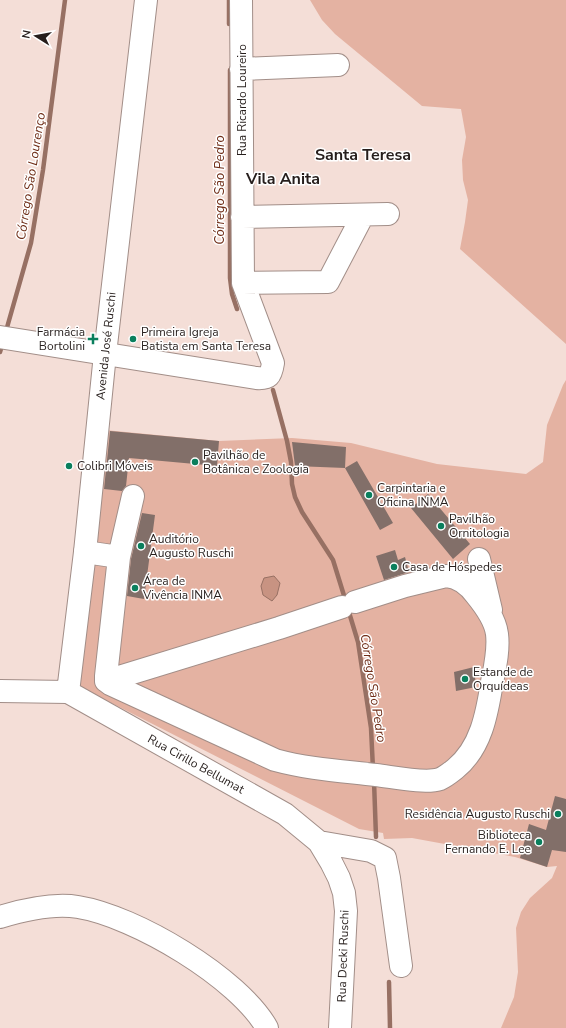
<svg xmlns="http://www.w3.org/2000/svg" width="566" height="1028" viewBox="0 0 566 1028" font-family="'Nunito Sans',sans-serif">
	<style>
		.green { fill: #e4b2a2 }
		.water { fill: #c89382; stroke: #977063 }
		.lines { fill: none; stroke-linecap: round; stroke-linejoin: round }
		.stream { stroke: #977063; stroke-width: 4.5 }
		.building { fill: #826f69 }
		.minor-casing { stroke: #a28e88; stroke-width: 24 }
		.major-casing { stroke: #a28e88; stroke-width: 24 }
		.minor { stroke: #fff; stroke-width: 22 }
		.major { stroke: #fff; stroke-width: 22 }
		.poi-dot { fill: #0a7f5d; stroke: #fff; stroke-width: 1.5 }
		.labels { text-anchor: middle; stroke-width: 3; stroke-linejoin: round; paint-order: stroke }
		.street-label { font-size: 12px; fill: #261e1c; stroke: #fff }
		.poi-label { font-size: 12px; fill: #261e1c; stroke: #fff; text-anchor: start }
		.water-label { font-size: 13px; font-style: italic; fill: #702e18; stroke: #fff }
		.district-label { font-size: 16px; font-weight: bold; fill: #261e1c; stroke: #fff }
	</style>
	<rect width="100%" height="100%" fill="#f4ded7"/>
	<path class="green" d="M 310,0 L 566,0 L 566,344 L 460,249 L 465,222 L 468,200 L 463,180 L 462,160 L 466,137 L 461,109 L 422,106 L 335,34 L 322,20 Z
		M 566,380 L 566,1028 L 501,1028 L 514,997 L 518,972 L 516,928 L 521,912 L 530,898 L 552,878 L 557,866 L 547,867 L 515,857 L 412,838 L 384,839 L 383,833 L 359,829 L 76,685 L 105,430 L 219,441 L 292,438 L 351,443 L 437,464 L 526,474 L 543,462 L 547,425 L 563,385 Z"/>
	<path class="water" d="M 274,576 L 280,583 L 277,595 L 272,601 L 263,595 L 261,586 L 264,578 Z"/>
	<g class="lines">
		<path class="stream" d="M 229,0 L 229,24
			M 230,70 L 230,278 L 232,294 L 237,309
			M 6,331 L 31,243 L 43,170 L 65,0
			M 0,352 L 3,342
			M 273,390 L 287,441 L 291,462 L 292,484 L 295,497 L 302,512 L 333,560 L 346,602
			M 348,609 L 358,642 L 371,728 L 373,769
			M 374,781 L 376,837
			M 389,982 L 390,1028"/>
	</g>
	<path class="building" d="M 110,431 L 219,441 L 217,466 L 129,458 L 126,486 L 122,491 L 104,489 Z
		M 292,442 L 346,447 L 345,468 L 357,461 L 393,523 L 380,530 L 345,468 L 295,466 Z
		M 428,494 L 470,544 L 453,559 L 411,508 Z
		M 142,513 L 155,515 L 144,599 L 127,596 L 131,559 Z
		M 395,550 L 398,560 L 405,557 L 409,572 L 384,580 L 376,556 Z
		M 474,667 L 476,687 L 456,691 L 454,672 Z
		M 555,796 L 566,799 L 566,852 L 552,850 L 547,867 L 520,858 L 529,824 L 546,830 Z"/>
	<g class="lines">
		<defs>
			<path id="minor" d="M 241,69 L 338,65
				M 242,217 L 388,214
				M 243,283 L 328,282 L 363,215
				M 0,337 L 256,378 C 269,379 271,376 273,363 L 243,283 L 241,0
				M 133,496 L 119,557 L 106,676 L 106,681 L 110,684 L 275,760 C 308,769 342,771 376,775 C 393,777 425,784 440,779 C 445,777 450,773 455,769 C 481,748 487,714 492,682 C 495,667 499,650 497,634 C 495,619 485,606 476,595 C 468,584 459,577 446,576 L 405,586 L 355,602
				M 85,552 L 119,557
				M 479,559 L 491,610
				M 106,681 L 279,628 L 342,607
				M 68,692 L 285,814 L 319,842 L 331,862 L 339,878 L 344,893 L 346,911 L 340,1028
				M 319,842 L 371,851 L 385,858 L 389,878 L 401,966
				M 0,917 C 23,910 54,903 78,907 C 135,916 239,978 267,1028"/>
			<path id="major" d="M 0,691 L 68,692 L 85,552 L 105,354 L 146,0"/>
		</defs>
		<use href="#minor" class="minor-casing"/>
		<use href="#major" class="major-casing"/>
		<use href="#minor" class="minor"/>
		<use href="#major" class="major"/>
	</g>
	<g class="poi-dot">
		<path d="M91 333h4v4h4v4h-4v4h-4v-4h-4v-4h4z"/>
		<circle cx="133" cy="339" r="4"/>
		<circle cx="195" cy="462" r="4"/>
		<circle cx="69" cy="466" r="4"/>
		<circle cx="369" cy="495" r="4"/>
		<circle cx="441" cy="526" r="4"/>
		<circle cx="141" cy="546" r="4"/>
		<circle cx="394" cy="567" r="4"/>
		<circle cx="135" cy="588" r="4"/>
		<circle cx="465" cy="679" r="4"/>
		<circle cx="558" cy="814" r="4"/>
		<circle cx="539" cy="842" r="4"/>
	</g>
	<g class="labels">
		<g class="street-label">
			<text transform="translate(242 100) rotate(-90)" y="4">Rua Ricardo Loureiro</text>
			<text transform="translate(106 346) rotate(-84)" y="4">Avenida José Ruschi</text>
			<text transform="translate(196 764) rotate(29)" y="4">Rua Cirillo Bellumat</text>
			<text transform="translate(343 956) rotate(-88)" y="4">Rua Decki Ruschi</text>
		</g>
		<g class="poi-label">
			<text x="85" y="336" text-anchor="end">Farmácia<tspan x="85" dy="14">Bortolini</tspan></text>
			<text x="141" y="336">Primeira Igreja<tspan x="141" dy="14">Batista em Santa Teresa</tspan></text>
			<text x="203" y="459">Pavilhão de<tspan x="203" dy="14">Botânica e Zoologia</tspan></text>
			<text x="77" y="470">Colibri Móveis</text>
			<text x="377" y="492">Carpintaria e<tspan x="377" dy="14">Oficina INMA</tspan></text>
			<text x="449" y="523">Pavilhão<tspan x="449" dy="14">Ornitologia</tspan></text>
			<text x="149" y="543">Auditório<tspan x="149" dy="14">Augusto Ruschi</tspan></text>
			<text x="402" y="571">Casa de Hóspedes</text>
			<text x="143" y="585">Área de<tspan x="143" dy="14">Vivência INMA</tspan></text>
			<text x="473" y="676">Estande de<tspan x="473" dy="14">Orquídeas</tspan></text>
			<text x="550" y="818" text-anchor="end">Residência Augusto Ruschi</text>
			<text x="531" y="839" text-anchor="end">Biblioteca<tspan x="531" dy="14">Fernando E. Lee</tspan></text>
		</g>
		<g class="water-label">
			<text transform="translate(30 176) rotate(-81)" y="5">Córrego São Lourenço</text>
			<text transform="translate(219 190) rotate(-90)" y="5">Córrego São Pedro</text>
			<text transform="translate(374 688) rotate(81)" y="5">Córrego São Pedro</text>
		</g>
		<g class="district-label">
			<text x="363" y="160">Santa Teresa</text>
			<text x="283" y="184">Vila Anita</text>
		</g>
	</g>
	<g transform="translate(36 36) rotate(281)" stroke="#ffffff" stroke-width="3" paint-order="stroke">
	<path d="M0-3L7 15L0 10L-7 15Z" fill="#261e1c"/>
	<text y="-6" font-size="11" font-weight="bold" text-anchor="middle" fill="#261e1c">N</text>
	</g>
</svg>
